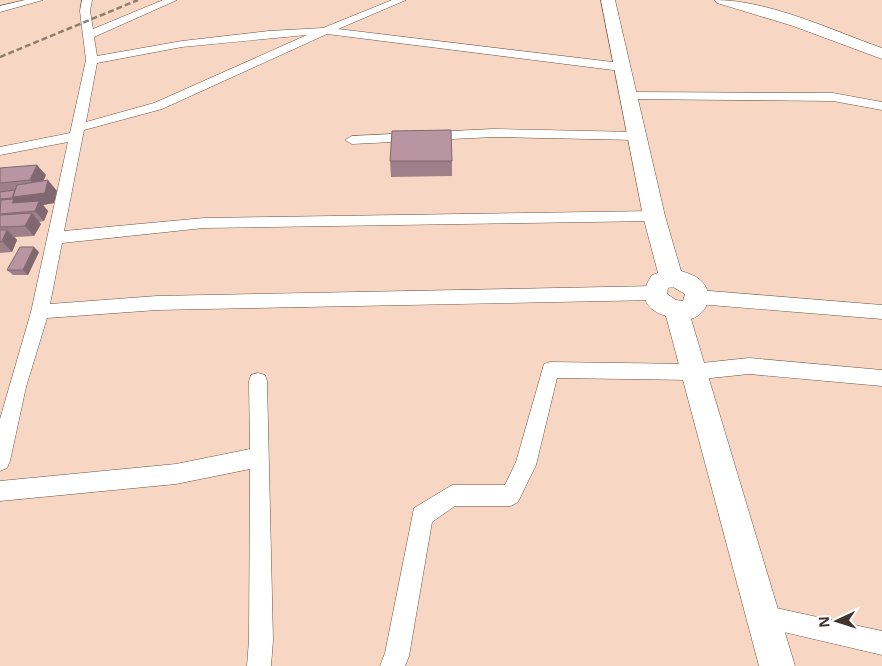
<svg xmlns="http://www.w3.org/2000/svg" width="882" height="666" viewBox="0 0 882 666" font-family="'Open Sans',sans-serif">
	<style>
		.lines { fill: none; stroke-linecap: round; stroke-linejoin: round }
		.street-casing { stroke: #6d5240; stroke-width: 1 }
		.secondary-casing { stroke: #6d5240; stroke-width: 1 }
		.street { fill: #fff; fill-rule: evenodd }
		.secondary { fill: #fff; fill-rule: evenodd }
		.rail { stroke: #927d6f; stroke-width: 2.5; stroke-dasharray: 6 3; stroke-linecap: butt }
		.wall { fill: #9e808a }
		.shaded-wall { fill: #816870 }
		.building { fill: #b895a0; stroke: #816870 }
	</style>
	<rect width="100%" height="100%" fill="#f7d7c3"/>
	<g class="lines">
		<defs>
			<path id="street" d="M 25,0 L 43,0 L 0,12 L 0,6 Z
				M 82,0 L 92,0 L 90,11 L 93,29 L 163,0 L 177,0 L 94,37 L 97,56 L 182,41 L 269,31 L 323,28 L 392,0 L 406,0 L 338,29 L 621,63 L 627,67 L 621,71 L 327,34 L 162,109 L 84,130 L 64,231 L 204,218 L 654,211 L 659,212 L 661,216 L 659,220 L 654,221 L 204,228 L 62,243 L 50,304 L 157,296 L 656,286 L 662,288 L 664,293 L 662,298 L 656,300 L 157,310 L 47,318 L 26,387 L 10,461 L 7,468 L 0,471 L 0,419 L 31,312 L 68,142 L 0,155 L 0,147 L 70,133 L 86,60 L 80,11 ZM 307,35 L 154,103 L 86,122 L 97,63 L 182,47 Z
				M 628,92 L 833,93 L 882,102 L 882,110 L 833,101 L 624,99 L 622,96 Z
				M 493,129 L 636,132 L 643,136 L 636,140 L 493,137 L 352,144 L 345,140 L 352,136 Z
				M 698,290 L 882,305 L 882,319 L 698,304 L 692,302 L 690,297 L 692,292 Z
				M 749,358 L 882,370 L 882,386 L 749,374 L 692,380 L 557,378 L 536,465 L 518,502 L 511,506 L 455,506 L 432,522 L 409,656 L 405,666 L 380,666 L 385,653 L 414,508 L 452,485 L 505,485 L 516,462 L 544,364 L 550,362 L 692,364 Z
				M 258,373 L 265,375 L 267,381 L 273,640 L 271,666 L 247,666 L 249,640 L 250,469 L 176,484 L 0,501 L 0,481 L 176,464 L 250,449 L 249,381 L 251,375 Z
				M 762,605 L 882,631 L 882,655 L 754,625 L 750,617 L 754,609 Z"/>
			<path id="secondary" d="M 601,0 L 615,0 L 665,216 L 681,271 C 687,273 694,275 699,279 C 715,292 709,313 691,319 L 795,666 L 759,666 L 666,316 C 643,309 639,294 652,275 L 658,273 L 643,216 ZM 673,287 L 685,294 L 683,301 L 676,300 L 667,294 L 668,288 Z
				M 715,0 C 769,0 831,30 882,48 L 882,59 L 793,26 L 717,3 Z"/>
		</defs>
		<use href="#street" class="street-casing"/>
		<use href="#secondary" class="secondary-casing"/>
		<use href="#street" class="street"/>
		<use href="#secondary" class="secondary"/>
		<path class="rail" d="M 0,57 L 138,0"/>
	</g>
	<path class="wall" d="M 390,161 L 452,161 L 452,176 L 391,177 Z
		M 0,168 L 46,175 L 43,181 L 57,191 L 54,203 L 43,205 L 48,211 L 44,221 L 39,222 L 41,224 L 34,236 L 15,237 L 17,240 L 12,252 L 0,253 Z
		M 39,252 L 28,275 L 13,275 L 7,270 Z"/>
	<path class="shaded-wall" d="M 37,165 L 46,175 L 39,191 L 30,180 Z
		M 48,180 L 57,191 L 54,203 L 43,205 L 48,211 L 44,221 L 35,211 L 12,203 L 14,200 L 12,198 L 16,190 Z
		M 32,213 L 41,224 L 34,236 L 25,226 Z
		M 7,230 L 17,240 L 12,252 L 2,241 Z
		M 34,247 L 39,252 L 28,275 L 23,270 Z"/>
	<path class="building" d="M 451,130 L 452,161 L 390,161 L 392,131 Z
		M 37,165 L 30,180 L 0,183 L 0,168 Z
		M 48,180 L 45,193 L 13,197 L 17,185 Z
		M 15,190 L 12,198 L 0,199 L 0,192 Z
		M 14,199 L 12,203 L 39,201 L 35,211 L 0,214 L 1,200 Z
		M 32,213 L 25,226 L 0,227 L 0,215 Z
		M 0,230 L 7,230 L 2,241 L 0,242 Z
		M 20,247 L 34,247 L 23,270 L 7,270 Z"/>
	<g transform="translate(837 621) rotate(266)" stroke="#ffffff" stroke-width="4" paint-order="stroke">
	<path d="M0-4L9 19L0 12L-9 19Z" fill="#41352d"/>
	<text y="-8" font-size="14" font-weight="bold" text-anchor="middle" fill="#41352d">N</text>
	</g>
</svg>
